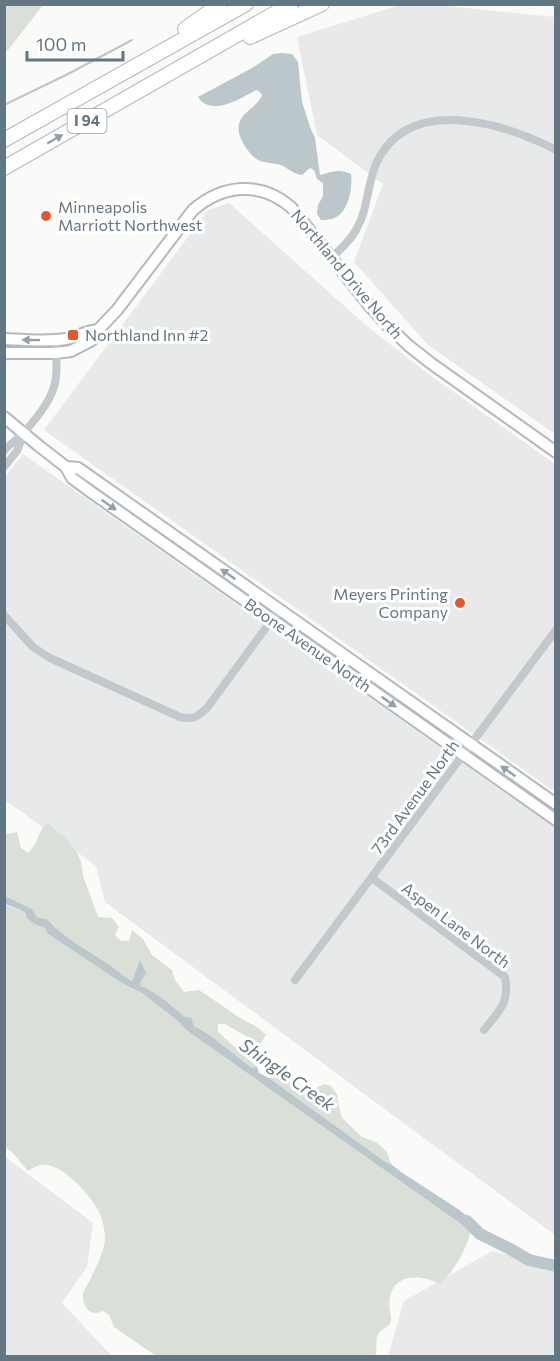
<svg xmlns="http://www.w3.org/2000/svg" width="560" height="1361" viewBox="0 0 560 1361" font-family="Commissioner,sans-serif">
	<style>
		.built { fill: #e8e9e9 }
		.green { fill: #dadfd7 }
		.water { fill: #bbc7cb }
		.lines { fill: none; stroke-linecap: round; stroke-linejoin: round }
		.stream { stroke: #bbc7cb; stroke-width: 2 }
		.river { stroke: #bbc7cb; stroke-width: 12 }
		.secondary-casing { stroke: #b3babf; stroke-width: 14 }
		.highway-casing { stroke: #b4b9bd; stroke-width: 16 }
		.street { stroke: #c3c8cc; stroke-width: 8 }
		.secondary { stroke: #fff; stroke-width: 10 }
		.highway { stroke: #fff; stroke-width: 14 }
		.oneway { fill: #939fa8 }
		.poi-dot { fill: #e4572e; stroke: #fff; stroke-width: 2 }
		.labels { text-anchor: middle; stroke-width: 6; stroke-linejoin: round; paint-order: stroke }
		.shield { fill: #fff; stroke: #939fa8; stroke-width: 1.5 }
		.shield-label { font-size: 15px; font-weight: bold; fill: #657683 }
		.poi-label { font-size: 16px; fill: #657683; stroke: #fff; text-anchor: start }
		.street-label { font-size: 16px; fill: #657683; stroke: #fff }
		.water-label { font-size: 18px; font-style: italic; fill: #60757c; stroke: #fff }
	</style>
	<rect width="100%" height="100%" fill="#fafaf8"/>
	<path class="built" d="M 400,5 L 437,5 L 555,17 L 555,434 L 428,345 L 354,262 L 383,184 L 317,135 L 297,37 Z
		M 229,203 L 369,328 L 434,378 L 555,464 L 555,792 L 44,430 L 208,210 Z
		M 23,454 L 555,828 L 555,1235 L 105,902 L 96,866 L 5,800 L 4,478 Z
		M 4,1156 L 93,1223 L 87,1267 L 62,1303 L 112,1356 L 5,1356 Z
		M 492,1251 L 555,1268 L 555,1356 L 388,1356 L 404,1301 Z"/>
	<path class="green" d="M 4,5 L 43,5 L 8,50 L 5,52 Z
		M 47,823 L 66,838 L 77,853 L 81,862 L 83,876 L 98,917 L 112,918 L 119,927 L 115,935 L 121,941 L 129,941 L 132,930 L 143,939 L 152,955 L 172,970 L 175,980 L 184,992 L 199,990 C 211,998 223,1006 234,1014 C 245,1022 257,1025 266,1035 L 260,1044 L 225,1024 L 218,1024 L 218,1032 L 257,1067 L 252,1068 L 211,1036 L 199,1030 L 185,1017 L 139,986 L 141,981 L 140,961 L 132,981 C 123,977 117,970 108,965 C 87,951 64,939 47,919 L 37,917 L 32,909 L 5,896 L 4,831 L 8,834 L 17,832 L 21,848 L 28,853 C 38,845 37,832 47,823 Z
		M 4,905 L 21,910 L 36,925 L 45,928 L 48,934 L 120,982 L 142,993 L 179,1022 L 186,1030 L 471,1231 C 465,1251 456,1269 440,1284 C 423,1275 395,1272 390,1297 C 388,1305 391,1313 391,1320 C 390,1328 382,1328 378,1334 C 375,1339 378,1349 375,1356 L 156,1356 L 114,1327 L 109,1315 L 103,1311 C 100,1312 97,1313 94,1313 C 87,1312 82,1301 83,1294 C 84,1290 87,1285 89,1282 C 94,1271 105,1251 105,1239 C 105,1228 102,1217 97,1208 C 88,1193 63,1165 45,1165 C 40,1164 33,1168 28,1171 L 13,1153 L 5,1147 Z
		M 269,1075 L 286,1075 L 297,1088 L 309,1092 L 324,1084 L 331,1086 L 338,1096 L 337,1099 L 342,1118 L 362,1137 L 376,1142 L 387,1152 L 391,1164 L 384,1161 L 269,1078 Z"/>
	<path class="water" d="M 282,53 L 292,54 L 298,62 L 302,102 L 310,127 L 315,138 L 320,175 C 331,172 339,168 351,174 C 353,188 348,216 331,219 C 328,220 324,220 321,220 L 317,214 L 318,205 L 323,196 L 323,183 L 317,179 L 314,170 L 310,168 L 302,175 C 293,174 288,168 281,165 C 274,163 264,163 258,160 C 248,154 236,136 239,124 C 242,111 258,107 262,95 L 259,91 L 256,90 C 240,99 211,117 198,97 L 252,68 L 273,54 Z
		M 5,896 L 32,909 L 37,917 L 47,919 C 65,940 90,951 112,967 C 119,972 124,977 132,981 L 140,960 L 146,973 L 141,981 L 140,986 C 155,990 172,1007 185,1017 L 191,1018 L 194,1026 L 211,1036 L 252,1068 L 257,1067 L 259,1073 L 269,1078 L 384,1161 L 391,1164 L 401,1172 L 458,1209 L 477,1224 L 479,1235 L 471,1231 L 186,1030 L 179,1022 L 142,993 L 120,982 L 48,934 L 45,928 L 36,925 L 27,918 L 25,913 L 21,910 L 5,904 Z"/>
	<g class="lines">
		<path class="stream" d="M 4,105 L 68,74 L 132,40"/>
		<path class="river" d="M 467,1221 L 480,1234 L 510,1249 L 529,1260 L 556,1266"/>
		<defs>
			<path id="secondary" d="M 4,339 C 25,340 46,342 66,339 C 77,337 87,331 98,330
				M 4,353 L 56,353 L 71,351 L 92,340 L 98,330 L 117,310 L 193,210 C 223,184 260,181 291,207 L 368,304 L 388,326 L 409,346 L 432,364 L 556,452
				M 4,417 L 39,446 L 66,467 L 72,478 L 91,492 L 556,820
				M 66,467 L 78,468 L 556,804"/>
			<path id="highway" d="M 185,29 L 220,4
				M 250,37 L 322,4
				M 4,140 L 246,4
				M 4,168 L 291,4"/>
		</defs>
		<use href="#secondary" class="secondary-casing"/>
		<use href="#highway" class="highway-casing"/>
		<path class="street" d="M 332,257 C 341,249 350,241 356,230 C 368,210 367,185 376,164 C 408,93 504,123 556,150
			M 4,451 C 10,443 19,439 25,431 C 37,418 51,401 55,383 C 58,369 56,353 56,340
			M 4,467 L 17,451 L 23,435
			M 4,615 L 33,647 L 50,658 L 180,717 C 193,720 197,717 207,708 L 279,610
			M 372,878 L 505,977 C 510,1003 499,1011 484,1030
			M 295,980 L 556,630"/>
		<use href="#secondary" class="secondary"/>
		<use href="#highway" class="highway"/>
	</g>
	<defs><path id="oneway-solid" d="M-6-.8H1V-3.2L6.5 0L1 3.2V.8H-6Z" transform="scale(1.5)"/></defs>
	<g class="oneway">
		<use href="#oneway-solid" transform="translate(55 139) rotate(-30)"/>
		<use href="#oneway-solid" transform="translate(31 340) rotate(-179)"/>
		<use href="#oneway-solid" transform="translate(109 505) rotate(35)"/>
		<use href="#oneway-solid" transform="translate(228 574) rotate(-145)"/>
		<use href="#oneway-solid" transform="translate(389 702) rotate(35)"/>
		<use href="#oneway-solid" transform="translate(508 771) rotate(-145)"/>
	</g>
	<g class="poi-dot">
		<circle cx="46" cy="216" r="6"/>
		<rect x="67" y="329" width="12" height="12" rx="3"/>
		<circle cx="460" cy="603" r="6"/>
	</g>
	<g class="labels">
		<rect class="shield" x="67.5" y="109" width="39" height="24" rx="4.5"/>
		<g class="shield-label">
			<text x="87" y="126">I 94</text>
		</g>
		<g class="poi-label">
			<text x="58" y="213">Minneapolis<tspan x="58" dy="18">Marriott Northwest</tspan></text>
			<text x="85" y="341">Northland Inn #2</text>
			<text x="448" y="600" text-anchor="end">Meyers Printing<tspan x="448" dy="18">Company</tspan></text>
		</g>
		<g class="street-label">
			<text transform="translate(347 274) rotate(50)" y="6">Northland Drive North</text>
			<text transform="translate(308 645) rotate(35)" y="6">Boone Avenue North</text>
			<text transform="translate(415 797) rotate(-54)" y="6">73rd Avenue North</text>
			<text transform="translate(456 925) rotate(37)" y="6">Aspen Lane North</text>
		</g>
		<g class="water-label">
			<text transform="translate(287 1075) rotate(35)" y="6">Shingle Creek</text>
		</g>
	</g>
	<rect width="560" height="1361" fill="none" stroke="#657683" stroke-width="12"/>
	<path d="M27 51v9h96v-9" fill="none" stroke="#657683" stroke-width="3"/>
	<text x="36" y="51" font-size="18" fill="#657683" stroke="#ffffff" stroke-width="4.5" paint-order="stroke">100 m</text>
</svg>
